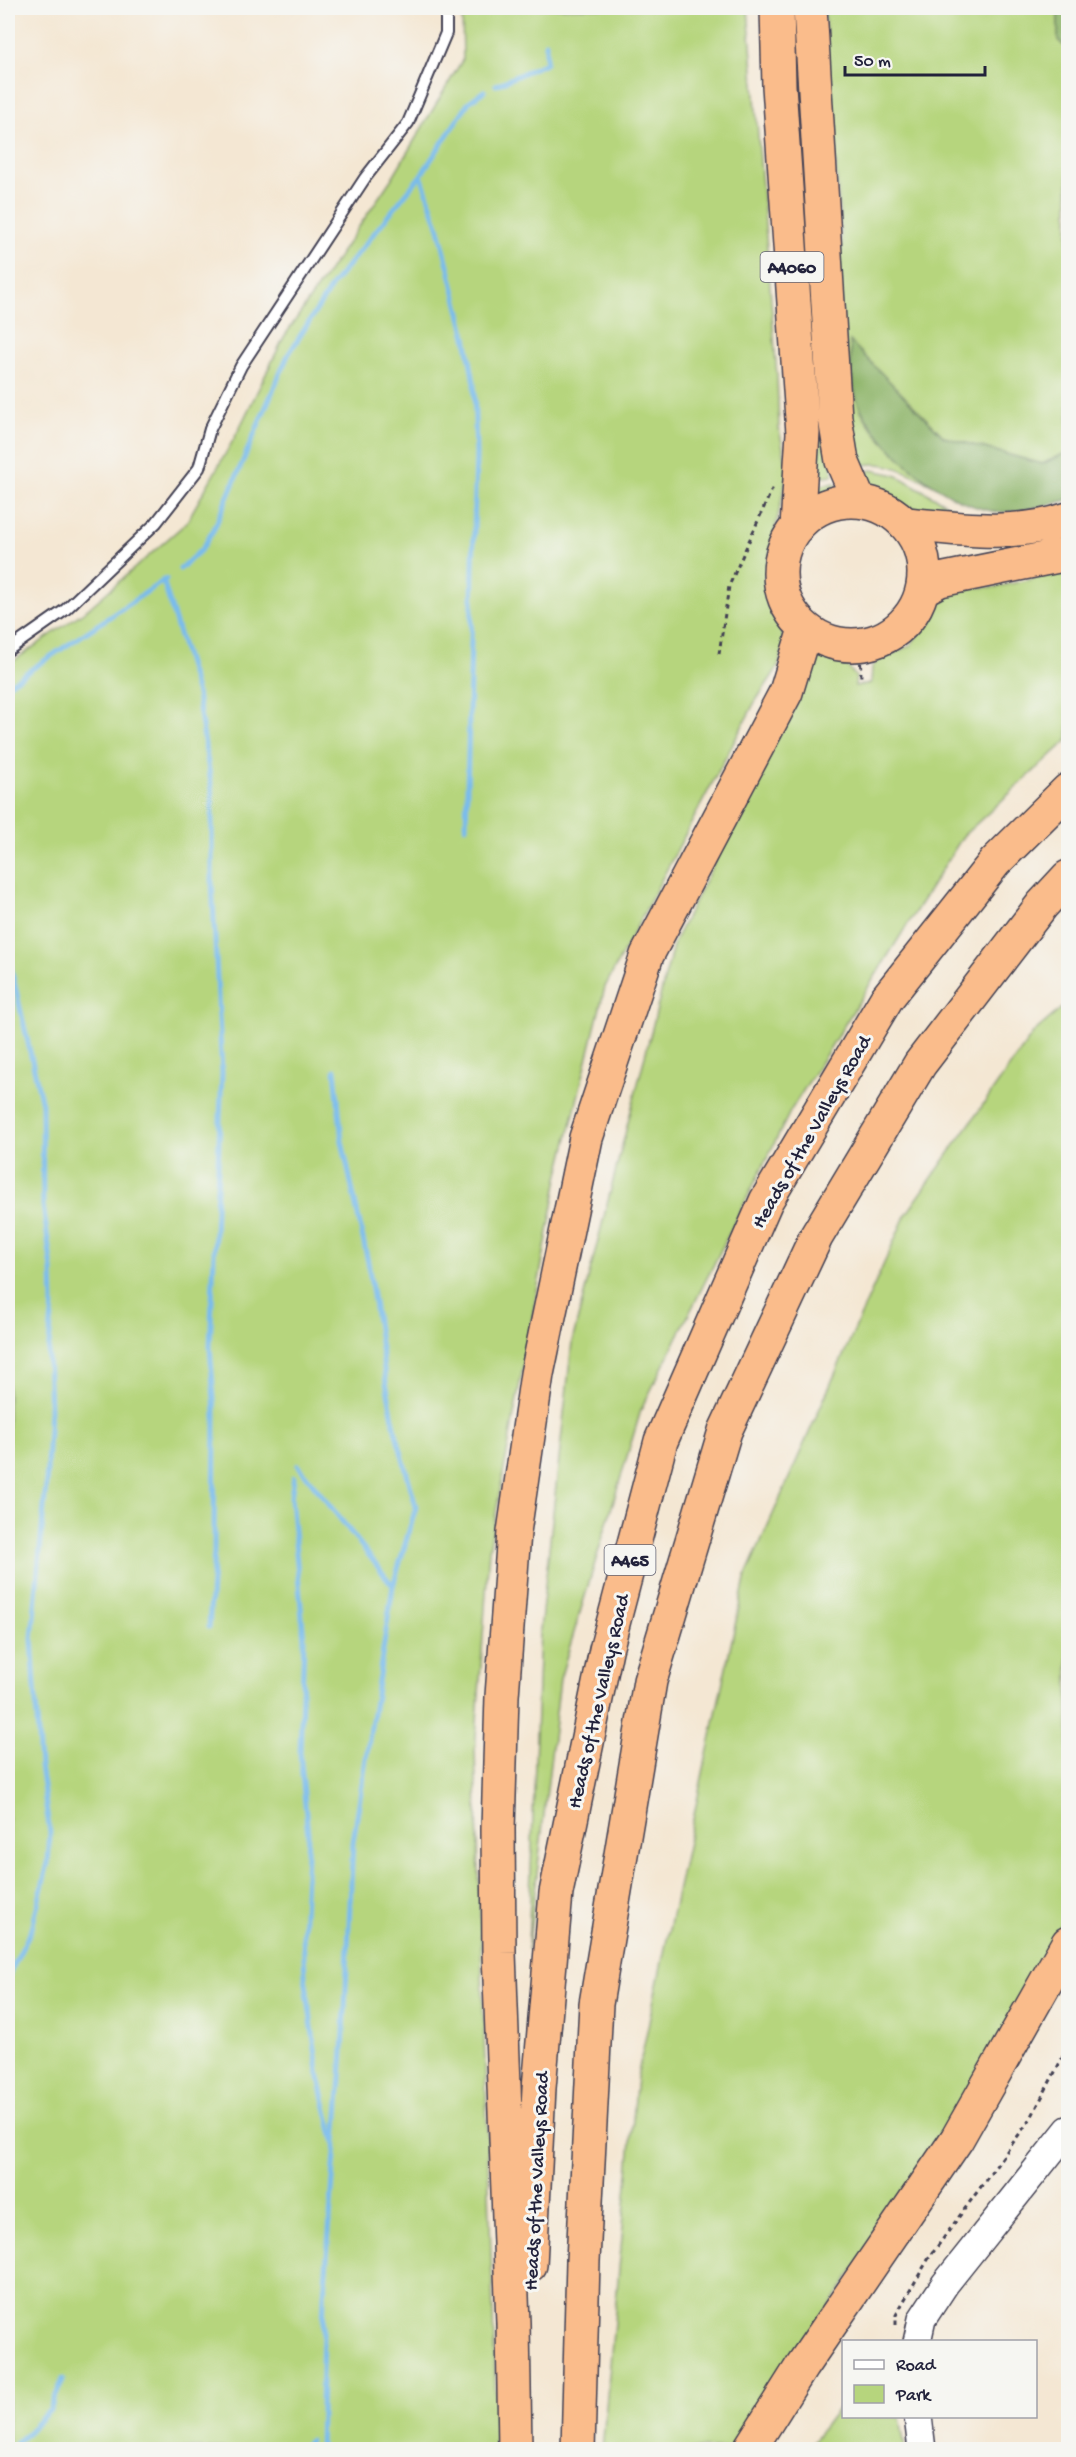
<svg xmlns="http://www.w3.org/2000/svg" width="1076" height="2457" viewBox="0 0 1076 2457" font-family="'Gochi Hand',sans-serif">
	<style>
		.green { fill: #b6d57d; stroke: #6c7c5c; stroke-width: 1.5 }
		.forest { fill: #90b66c; stroke: #596c54; stroke-width: 1.5 }
		.lines { fill: none; stroke-linecap: round; stroke-linejoin: round }
		.stream { stroke: #78bbed; stroke-width: 5 }
		.service-casing { stroke: #424052; stroke-width: 14 }
		.tertiary-casing { stroke: #424052; stroke-width: 30 }
		.trunk-casing { stroke: #424052; stroke-width: 36 }
		.path { stroke: #424052; stroke-width: 3; stroke-dasharray: 4.5 4.5; stroke-linecap: butt }
		.service { stroke: #fff; stroke-width: 10 }
		.tertiary { stroke: #fff; stroke-width: 27 }
		.trunk { stroke: #fabc8b; stroke-width: 33 }
		.labels { text-anchor: middle; stroke-width: 6; stroke-linejoin: round; paint-order: stroke }
		.shield { fill: #f6f6f2; stroke: #626272; stroke-width: 1.5 }
		.shield-label { font-size: 18px; font-weight: bold; fill: #22223b }
		.street-label { font-size: 20px; fill: #22223b; stroke: #f6f6f2 }
	</style>
	<rect width="100%" height="100%" fill="#f6f6f2"/>
	<filter id="ink" filterUnits="userSpaceOnUse"><feTurbulence type="fractalNoise" baseFrequency=".0167" numOctaves="2"/><feDisplacementMap in="SourceGraphic" scale="12" xChannelSelector="R" yChannelSelector="G"/><feConvolveMatrix kernelMatrix="1 2 1 2 8 2 1 2 1" color-interpolation-filters="sRGB"/></filter>
	<filter id="wash" filterUnits="userSpaceOnUse"><feTurbulence type="fractalNoise" baseFrequency=".008" numOctaves="4" result="noise"/><feDisplacementMap in="SourceGraphic" scale="24" xChannelSelector="R" yChannelSelector="G"/><feGaussianBlur stdDeviation="1.35" result="paint"/><feColorMatrix in="noise" values="0 0 0 0 0 0 0 0 0 0 0 0 0 0 0 0 0 1.4 0 .05"/><feComposite in="paint" operator="in"/></filter>
	<g filter="url(#wash)">
		<rect width="100%" height="100%" fill="#f4e7d3"/>
		<path class="green" d="M 462,8 L 748,8 L 777,376 L 779,429 L 788,471 L 764,579 L 785,643 L 778,667 L 755,702 L 605,987 L 558,1178 L 489,1550 L 475,1751 L 496,2409 L 495,2449 L 8,2449 L 8,665 L 89,608 L 186,523 L 236,435 L 284,337 L 392,178 L 463,59 Z
			M 824,8 L 1058,8 L 1058,40 L 1068,50 L 1068,452 L 1043,464 L 944,437 L 850,342 C 853,361 853,384 858,403 C 868,434 909,466 934,485 C 909,474 887,458 859,466 L 854,448 L 834,248 L 842,247 Z
			M 807,309 L 812,309 L 833,475 L 816,477 Z
			M 872,470 L 896,475 L 967,516 C 929,513 883,509 860,474 Z
			M 835,483 L 840,492 L 815,500 L 815,486 Z
			M 1068,571 L 1068,740 L 963,836 L 791,1110 L 641,1410 L 560,1679 L 528,1950 L 540,1630 L 572,1342 L 674,942 L 797,699 L 814,653 L 845,663 L 856,677 L 855,686 L 871,683 L 872,667 L 879,659 L 910,646 L 931,617 L 937,602 L 958,588 L 996,587 Z
			M 1068,1003 L 1068,1907 L 1058,1932 L 976,2087 L 734,2449 L 602,2450 L 637,2077 L 746,1575 L 905,1216 L 1034,1032 Z
			M 843,2401 L 844,2416 L 900,2417 L 905,2449 L 807,2449 Z"/>
		<path class="forest" d="M 1058,8 L 1068,8 L 1068,50 L 1058,40 Z
			M 850,341 L 944,437 L 1042,464 L 1068,452 L 1068,500 C 1047,505 1023,512 1001,512 C 951,510 879,449 859,405 C 851,386 851,361 850,341 Z"/>
		<g class="lines">
			<path class="stream" d="M 496,85 L 546,63 L 546,43
				M 421,175 L 439,229 L 466,337 L 474,383 L 476,454 L 466,827
				M 180,569 L 202,549 L 214,529 L 288,355 L 333,284 L 421,175 L 469,102 L 484,91
				M 163,580 L 197,694 L 212,790 L 212,882 L 222,1073 L 210,1347 L 215,1412 L 214,1552 L 209,1627
				M 8,685 L 166,579
				M 8,955 L 42,1104 L 43,1205 L 52,1269 L 53,1305 L 48,1354 L 50,1410 L 46,1485 L 32,1639 L 40,1766 L 50,1833 L 48,1863 L 32,1928 L 8,1977
				M 298,1465 L 393,1586
				M 294,1477 L 291,1498 L 304,1639 L 300,1753 L 308,1834 L 303,1935 L 305,1976 L 319,2078 L 334,2140
				M 10,2450 L 50,2410 L 63,2379
				M 303,2450 L 310,2440
				M 320,2450 L 324,2296 L 343,2051 L 353,1842 L 393,1586 L 416,1507 L 395,1429 L 386,1382 L 368,1262 L 342,1141 L 335,1070"/>
		</g>
	</g>
	<g filter="url(#ink)">
		<g class="lines">
			<defs>
				<path id="service" d="M 8,650 L 65,610 L 156,523 L 199,468 L 210,429 L 241,366 L 365,178 L 408,123 L 446,33 L 446,8"/>
				<path id="tertiary" d="M 917,2342 L 922,2319 L 945,2284 L 1068,2130
					M 918,2416 L 922,2450"/>
				<path id="trunk" d="M 777,8 L 779,86 L 803,433 L 797,527
					M 810,8 L 835,418 L 842,461 L 859,501
					M780 573a72 72 0 1 1 144 0a72 72 0 1 1-144 0Z
					M 905,524 C 959,529 1016,537 1068,519
					M 923,589 L 940,580 L 1068,554
					M 530,2265 L 539,2088 L 556,1893 L 606,1650 L 661,1441 L 766,1201 L 887,998 L 995,862 L 1068,790
					M 515,2450 L 513,2323 L 499,1953 L 498,1829 L 502,1696 L 514,1532 L 537,1374 L 586,1138 L 647,955 L 786,692 L 805,629
					M 578,2450 L 583,2261 L 596,2004 L 650,1681 L 725,1431 L 816,1237 L 920,1064 L 1042,905 L 1068,877
					M 749,2450 L 802,2366 L 957,2139 L 1068,1943"/>
			</defs>
			<use href="#service" class="service-casing"/>
			<use href="#tertiary" class="tertiary-casing"/>
			<use href="#trunk" class="trunk-casing"/>
			<path class="path" d="M 860,645 L 861,678
				M 719,654 L 729,586 L 773,487
				M 896,2325 L 896,2315 L 905,2299 L 929,2258 L 1031,2118 L 1068,2047"/>
			<use href="#service" class="service"/>
			<use href="#tertiary" class="tertiary"/>
			<use href="#trunk" class="trunk"/>
		</g>
	</g>
	<g class="labels">
		<g class="shield">
			<rect x="760.5" y="252" width="63" height="30" rx="4.5"/>
			<rect x="604.5" y="1545" width="51" height="30" rx="4.5"/>
		</g>
		<g class="shield-label">
			<text x="792" y="273">A4060</text>
			<text x="630" y="1566">A465</text>
		</g>
		<g class="street-label">
			<text transform="translate(810 1131) rotate(-60)" y="7">Heads of the Valleys Road</text>
			<text transform="translate(597 1701) rotate(-77)" y="7">Heads of the Valleys Road</text>
			<text transform="translate(535 2181) rotate(-87)" y="7">Heads of the Valleys Road</text>
		</g>
	</g>
	<rect width="1076" height="2457" fill="none" stroke="#f6f6f2" stroke-width="30"/>
	<rect x="842" y="2340" width="195" height="78" fill="#f6f6f2" stroke="#a1a1a9" stroke-width="1.5"/>
	<rect x="854" y="2360" width="30" height="9" fill="#ffffff" stroke="#a1a1a9" stroke-width="1.5"/>
	<text x="896" y="2370" font-size="18" fill="#22223b">Road</text>
	<rect x="854" y="2385" width="30" height="18" fill="#b6d57d" stroke="#a1a1a9" stroke-width="1.5"/>
	<text x="896" y="2400" font-size="18" fill="#22223b">Park</text>
	<path d="M845 66v9h140v-9" fill="none" stroke="#22223b" stroke-width="3"/>
	<text x="854" y="66" font-size="18" fill="#22223b" stroke="#f6f6f2" stroke-width="4.5" paint-order="stroke">50 m</text>
</svg>
